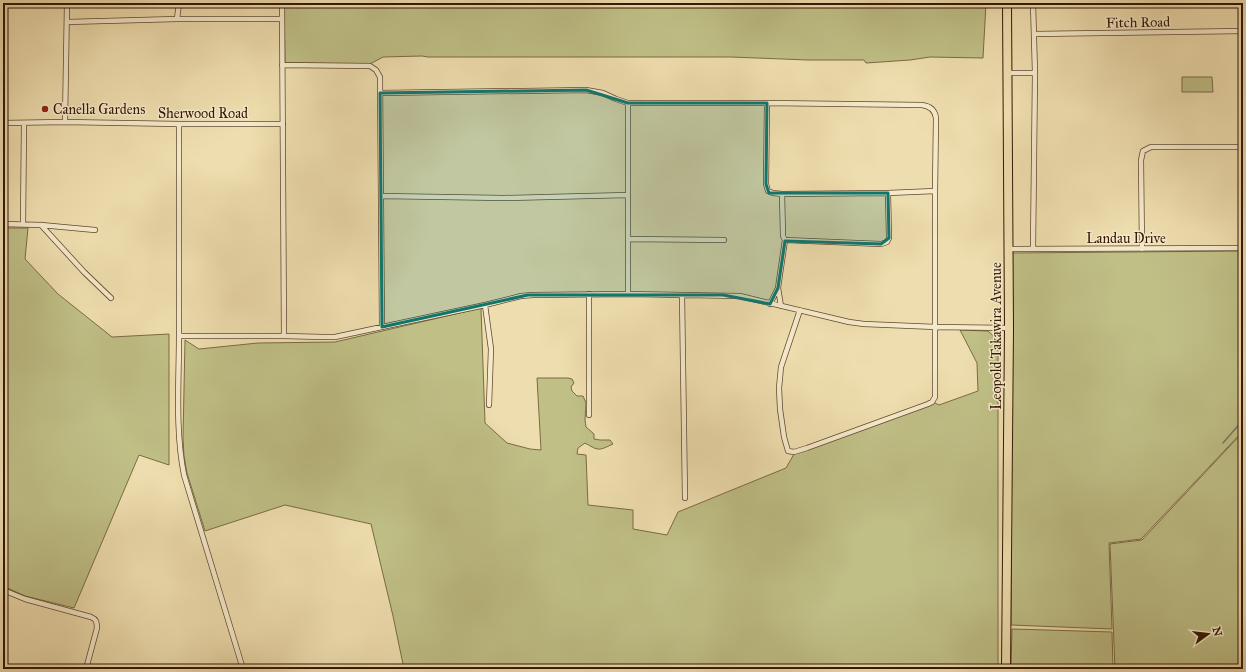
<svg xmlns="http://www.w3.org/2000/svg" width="1246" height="672" viewBox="0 0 1246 672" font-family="'IM FELL Great Primer',serif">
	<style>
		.green { fill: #bfbf86; stroke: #7a6b44 }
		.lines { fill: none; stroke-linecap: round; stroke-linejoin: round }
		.stream { stroke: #72796b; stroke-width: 1.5 }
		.minor-casing { stroke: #62482e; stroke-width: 6 }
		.trunk-casing { stroke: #341703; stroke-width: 10 }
		.minor { stroke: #f4e9ca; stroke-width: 4.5 }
		.trunk { stroke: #eeddae; stroke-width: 8 }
		.marked { fill: #0f766e; fill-opacity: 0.2; stroke: #0f766e; stroke-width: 3; stroke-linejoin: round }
		.poi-dot { fill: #8f2418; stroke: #f4e9ca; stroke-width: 1.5 }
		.labels { text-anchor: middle; stroke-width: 3; stroke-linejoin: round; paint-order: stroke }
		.street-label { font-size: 14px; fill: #341703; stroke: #f4e9ca }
		.poi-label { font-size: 14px; fill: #341703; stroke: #f4e9ca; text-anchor: start }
	</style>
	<rect width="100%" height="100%" fill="#eeddae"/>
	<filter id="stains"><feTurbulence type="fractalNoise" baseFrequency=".005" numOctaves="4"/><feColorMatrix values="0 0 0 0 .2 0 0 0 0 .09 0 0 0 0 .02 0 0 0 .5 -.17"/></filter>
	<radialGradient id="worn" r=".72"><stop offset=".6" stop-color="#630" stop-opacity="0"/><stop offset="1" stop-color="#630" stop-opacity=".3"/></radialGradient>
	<path class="green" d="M 284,3 L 986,3 L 983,58 L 930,57 L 910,60 L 866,63 L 864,60 L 808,60 L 731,57 L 428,57 L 422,56 L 383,57 L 370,64 L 285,63 Z
		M 1182,77 L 1212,77 L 1213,92 L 1182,92 Z
		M 3,228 L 28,228 L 25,259 L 58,294 L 112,337 L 169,334 L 169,465 L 139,455 L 74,608 L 25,596 L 3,586 Z
		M 1243,251 L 1243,431 L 1141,539 L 1109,543 L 1112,629 L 1011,625 L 1012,253 Z
		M 481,308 L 485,423 L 507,443 L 530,449 L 541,450 L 537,378 L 568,378 L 572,379 L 574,383 L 571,387 L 572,391 L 577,396 L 583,396 L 586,403 L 585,420 L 586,427 L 594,434 L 594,439 L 600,440 L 610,440 L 613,444 C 598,451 599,451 585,443 L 578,448 L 577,454 L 586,455 L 588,505 L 633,510 L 633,529 L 667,535 L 678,512 L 786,468 L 794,454 L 929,405 L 933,402 L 939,405 L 978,391 L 977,363 L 960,330 L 988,331 L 998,340 L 998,669 L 404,669 L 393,616 L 371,524 L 285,505 L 205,531 L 187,473 L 184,456 L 183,438 L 185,340 L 199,349 L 258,343 L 335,342 Z
		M 1243,432 L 1243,669 L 1115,669 L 1110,544 L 1142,540 Z
		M 1012,629 L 1112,632 L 1113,669 L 1011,669 Z"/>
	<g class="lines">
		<path class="stream" d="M 1223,443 L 1243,420"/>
		<defs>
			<path id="minor" d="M 1033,3 L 1035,73 L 1033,248
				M 177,19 L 179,3
				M 67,22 L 177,19 L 282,19
				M 1034,34 L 1243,31
				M 282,65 L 370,66 L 376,70 L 380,77 L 382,327
				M 1007,73 L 1035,73
				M 380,93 L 586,90 L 603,93 L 616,99 L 628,103 L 767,103 L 922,105 C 930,106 935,110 936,118 L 935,191 L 935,397 L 932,402 L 928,404 L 807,448 L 794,452 L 788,451 L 784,437 L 780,409 L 779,388 L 781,367 L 800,310
				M 628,103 L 628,294
				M 767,103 L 766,184 L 768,191 L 773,193 L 782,194 L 888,193 L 935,191
				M 65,122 L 67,3
				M 3,123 L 65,122 L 179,124 L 283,124
				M 179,124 L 179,336 L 284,336 L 282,3
				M 782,194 L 783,236 L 785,240 L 881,244 L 887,242 L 889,238 L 888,193
				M 381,196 L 504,198 L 628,195
				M 3,224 L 41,225 L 95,230
				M 23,224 L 24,123
				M 41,225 L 84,272 L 111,298
				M 628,239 L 724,240
				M 1009,249 L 1243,248
				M 1142,249 L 1141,160 L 1143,151 L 1151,147 L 1243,147
				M 589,294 L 589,415
				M 682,295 L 685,498
				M 770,304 L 778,288
				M 485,305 L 491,349 L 489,405
				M 781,306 L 778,288 L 785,240
				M 179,336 C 179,381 175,430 184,475 L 243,669
				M 284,336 L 323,337 L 335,337 L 485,305 L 521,296 L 533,295 L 628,294 L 740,296 L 849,322 L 864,324 L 936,327 L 1009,328
				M 3,590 L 25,599 L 91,617 C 96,619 97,622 97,628 L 86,669"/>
			<path id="trunk" d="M 1006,669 L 1009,328 L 1007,3"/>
		</defs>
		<use href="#minor" class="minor-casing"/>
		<use href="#trunk" class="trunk-casing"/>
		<use href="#minor" class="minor"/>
		<use href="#trunk" class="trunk"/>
	</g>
	<path class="marked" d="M 586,90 L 628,103 L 767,103 L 766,184 L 769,193 L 888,193 L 889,238 L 881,244 L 785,241 L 778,288 L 770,304 L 723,295 L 528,295 L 382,327 L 380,93 Z"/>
	<circle class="poi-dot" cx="45" cy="109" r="4"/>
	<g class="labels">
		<g class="street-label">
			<text transform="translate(1138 22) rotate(-1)" y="5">Fitch Road</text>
			<text x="203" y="118">Sherwood Road</text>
			<text x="1126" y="243">Landau Drive</text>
			<text transform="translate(996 336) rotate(-90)" y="5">Leopold Takawira Avenue</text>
		</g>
		<g class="poi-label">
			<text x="53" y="114">Canella Gardens</text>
		</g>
	</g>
	<rect width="1246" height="672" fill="none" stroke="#eeddae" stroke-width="16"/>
	<rect x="4" y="4" width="1238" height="664" fill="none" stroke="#341703" stroke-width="2"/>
	<rect x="8" y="8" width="1230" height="656" fill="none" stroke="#341703"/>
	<g transform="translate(1208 634) rotate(75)" stroke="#f4e9ca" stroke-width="3" paint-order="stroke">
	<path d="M0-3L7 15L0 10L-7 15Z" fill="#341703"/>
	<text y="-6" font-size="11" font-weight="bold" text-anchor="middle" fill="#341703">N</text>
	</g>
	<rect width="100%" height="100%" filter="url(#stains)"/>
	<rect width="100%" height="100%" fill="url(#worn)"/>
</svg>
